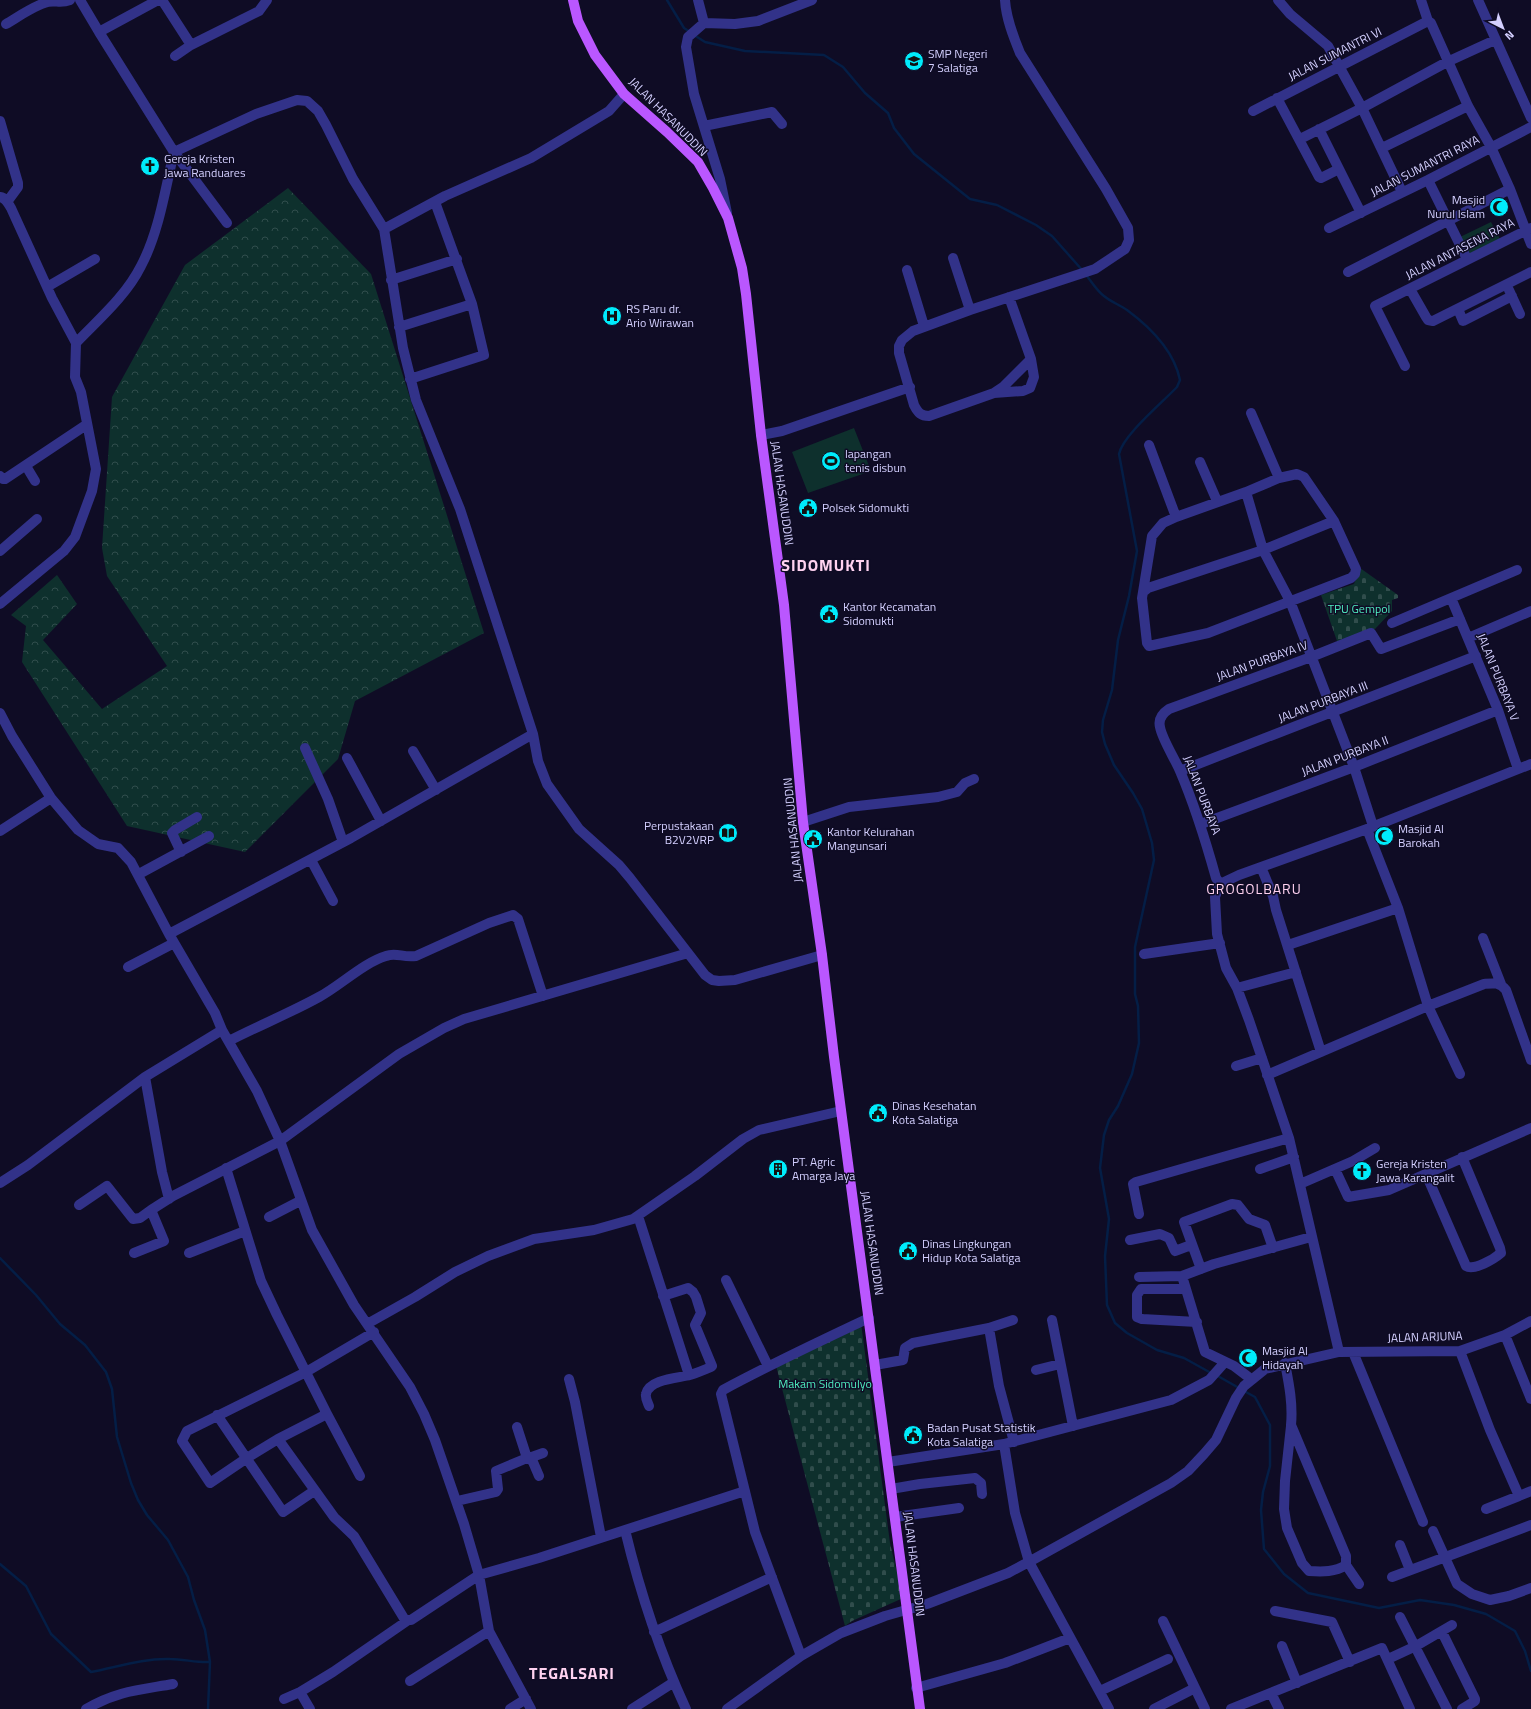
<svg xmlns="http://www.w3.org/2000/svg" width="1531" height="1709" viewBox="0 0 1531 1709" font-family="'Titillium Web',sans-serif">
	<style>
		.grass { fill: #0e302d }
		.forest { fill: url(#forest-crowns) }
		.cemetery { fill: url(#cemetery-stones) }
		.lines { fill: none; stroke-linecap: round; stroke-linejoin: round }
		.stream { stroke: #041e46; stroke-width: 2.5 }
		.minor { stroke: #323289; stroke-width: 10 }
		.major { stroke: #ba57ff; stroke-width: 10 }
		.labels { text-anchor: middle; stroke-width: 3; stroke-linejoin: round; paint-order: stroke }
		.poi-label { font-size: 12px; fill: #d4d0ff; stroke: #0f0c25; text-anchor: start }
		.street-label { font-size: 12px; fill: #d4d0ff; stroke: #0f0c25 }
		.park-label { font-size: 12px; fill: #4fecbf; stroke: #0f0c25 }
		.quarter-label { font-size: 14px; letter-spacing: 1px; fill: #ffd2f0; stroke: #0f0c25 }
		.district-label { font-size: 16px; font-weight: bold; letter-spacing: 1px; fill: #ffd2f0; stroke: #0f0c25 }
	</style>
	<defs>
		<pattern id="forest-crowns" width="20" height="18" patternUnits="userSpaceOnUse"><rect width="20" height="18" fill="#0e302d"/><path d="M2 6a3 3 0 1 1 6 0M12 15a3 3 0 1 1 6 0" fill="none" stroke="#304d4c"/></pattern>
		<pattern id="cemetery-stones" width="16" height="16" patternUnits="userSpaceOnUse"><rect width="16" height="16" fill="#0e302d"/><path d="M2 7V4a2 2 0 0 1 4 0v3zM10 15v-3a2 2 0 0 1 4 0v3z" fill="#304d4c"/></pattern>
	</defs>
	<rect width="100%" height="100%" fill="#0f0c25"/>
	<path class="grass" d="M 1491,222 L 1500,239 L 1469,255 L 1460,237 Z
		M 854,428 L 871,471 L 808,493 L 792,452 Z"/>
	<path class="forest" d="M 288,188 L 371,274 L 484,633 L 355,701 L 338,759 L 245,852 L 127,826 L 22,662 L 26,626 L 11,615 L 57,575 L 77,604 L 43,640 L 102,709 L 167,666 L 107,576 L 102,548 L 112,397 L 185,265 Z"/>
	<path class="cemetery" d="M 1360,568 L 1398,595 L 1398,598 L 1392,600 L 1392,611 L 1375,629 L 1338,644 L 1321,595 L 1354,584 Z
		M 861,1323 L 890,1543 L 903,1598 L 852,1621 L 845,1626 L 775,1362 Z"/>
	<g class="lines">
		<path class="stream" d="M 667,0 L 684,28 L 690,32
			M 694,35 L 705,42 L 745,51 L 824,55 L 843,67 L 865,93 L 888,113 L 894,128 L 914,154 L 970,199 L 997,205 L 1036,225 L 1052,236 L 1083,271
			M 1086,275 C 1092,282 1097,291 1104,296 C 1111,302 1120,305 1127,310 C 1150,327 1174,351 1180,380 L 1177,387 C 1162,403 1123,435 1119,454 L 1137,551 L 1129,596 L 1118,640 L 1112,690 L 1103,720 L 1102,732 L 1105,744 L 1114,765 L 1133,793 L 1142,809 L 1152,843 L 1154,860 L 1135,947 L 1135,994 L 1138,1006 L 1139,1043 L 1132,1074 L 1118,1106 L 1109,1120 L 1104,1135 L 1100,1168 L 1109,1219 L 1105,1256 L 1107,1305 L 1115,1323 L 1127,1333 L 1157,1350 L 1184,1358 L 1211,1373
			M 0,1258 L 36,1295 L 60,1324 L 85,1345 L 106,1372 L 112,1389 L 117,1437 L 131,1483 L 138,1500 L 147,1515 L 168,1540 L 188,1577 L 194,1600 L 205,1630 L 210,1662 L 208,1709
			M 1216,1375 L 1239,1388
			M 1244,1391 L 1255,1397 L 1270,1425 L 1270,1466 L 1263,1492 L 1261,1510 L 1264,1549 L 1284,1574 L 1308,1593 L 1379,1608 L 1420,1600 L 1454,1605 L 1486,1614 L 1515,1631 L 1525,1651 L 1531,1671
			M 0,1564 L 26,1586 L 51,1634 L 91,1672 C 117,1667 144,1658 170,1659 C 184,1659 197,1663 210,1662"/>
		<path class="minor" d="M 80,0 L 99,32 L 158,0
			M 162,0 L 191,45 L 175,56
			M 698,0 L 704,23
			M 1005,0 C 1006,18 1013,36 1020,53 L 1106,189 L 1128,228 L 1129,240 L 1125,249 L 1095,269 L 970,310 L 913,331 L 902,340 L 899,346 L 899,353 L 914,405 C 918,413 921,416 929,416 L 994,393 L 1003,387 L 1031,359
			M 1278,0 L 1290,14 L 1328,46 L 1362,108 L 1402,192
			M 1421,0 L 1428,21 L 1431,23 L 1468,106 L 1491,147 L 1510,189 L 1531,244
			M 1478,0 L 1531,118
			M 6,24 C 18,17 35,5 48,2 C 56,0 60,4 70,0
			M 99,32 L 174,152 L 227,223
			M 191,45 L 259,11 L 267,0
			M 1277,98 L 1319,177 L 1321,178 L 1339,169
			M 1253,111 L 1428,21
			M 0,121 L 18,183 L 18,187 L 7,202
			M 704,126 L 772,112 L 782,124
			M 1319,129 L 1361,213
			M 1300,139 L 1362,108 L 1447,62 L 1495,40
			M 1382,148 L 1468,106
			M 1428,180 L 1467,259
			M 0,197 C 6,198 8,203 11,208 L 52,298 L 76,343
			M 727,213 L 720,179 L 694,94 L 686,47 L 688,37 L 704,23 L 735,24 L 758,21 L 812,0
			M 1329,228 L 1428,180 L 1531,127
			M 384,229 L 445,196 L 531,158 L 609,111 L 624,94
			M 953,258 L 970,310
			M 907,270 L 924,326
			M 1348,272 L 1510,189
			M 391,280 L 457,259
			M 47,287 L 95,259
			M 1410,289 L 1426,317 L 1428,320 L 1433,321 L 1531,272
			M 1509,290 L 1520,314
			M 1458,309 L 1463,321 L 1512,296
			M 399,327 L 472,304
			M 1405,366 L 1375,306 L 1531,228
			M 410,379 L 484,355 L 472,304 L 435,202
			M 994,393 L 1023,391 L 1030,388 L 1034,377 L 1031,359 L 1009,297
			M 1251,413 L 1279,478
			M 761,435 L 782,431 L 910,387
			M 1149,445 L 1176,517 L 1246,492 L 1279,478 L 1297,474 L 1304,477 L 1334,521 L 1356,569 L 1355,574 L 1351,578 L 1208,633 L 1149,646 L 1147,643 L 1142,598 L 1143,592 L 1148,588 L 1263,550 L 1334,521
			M 1200,462 L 1217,501
			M 26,466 L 35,481
			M 0,476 L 3,479 L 5,479 L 86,425
			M 1246,492 L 1263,550 L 1290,601 L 1354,767 L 1373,826
			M 0,551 L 37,519
			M 1143,592 L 1152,536 L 1163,523 L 1176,517
			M 1451,598 L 1498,710 L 1518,769
			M 0,604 L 64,551 L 75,537 L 92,491 L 96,469 L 81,392 L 75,377 L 76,343 C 99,319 126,296 141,266 C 159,232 165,190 174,152 L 256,114 L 297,100 L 307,101 L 318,111 L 326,125 L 353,179 L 384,229 L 403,348 L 416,400 L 460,509 L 533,734 L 538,761 L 547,784 L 579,829 L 619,865 L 630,878 L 705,975 L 712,980 L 719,981 L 735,980 L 822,955
			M 1392,623 L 1517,570
			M 1468,638 L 1531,611
			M 0,713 L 12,736 L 51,798 L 78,830 L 98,844 L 118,848 L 131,862 L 169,934 L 215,1013 L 222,1030 L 257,1091 L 280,1141 L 312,1230 L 354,1305 L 410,1387 L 424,1414 L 435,1440 L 464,1524 L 479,1575 L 489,1631 L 531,1709
			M 305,748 L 328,799 L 343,842
			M 413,751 L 436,790
			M 347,758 L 381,821
			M 1180,771 L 1476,656
			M 803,822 L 849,807 L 938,797 L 957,792 L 965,783 L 974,779
			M 1201,824 L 1354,767 L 1498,710
			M 1367,829 L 1398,908 L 1428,1006 L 1460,1074
			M 0,831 L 51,798
			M 181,852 L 172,833 L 175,830 L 197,817
			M 311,860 L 333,901
			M 1261,867 L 1273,896 L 1276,910 L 1321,1052
			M 139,874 L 209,836
			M 1220,884 L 1216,878 C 1206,842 1195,806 1180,771 C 1175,759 1162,739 1160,727 C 1158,719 1163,713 1169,709 L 1311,657 L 1371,633 L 1381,649 L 1460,619
			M 169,934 L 351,838 L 533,734
			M 1483,938 L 1501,984
			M 1288,945 L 1398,908
			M 1144,954 L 1220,943
			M 128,967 L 174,943
			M 1237,988 L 1296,972
			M 229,1041 C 258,1026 290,1013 319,997 C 341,985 363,963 386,956 C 396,952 403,958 416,956 L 489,923 L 513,915 L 518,919 L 543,996
			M 1236,1066 L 1262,1058
			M 1267,1075 L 1428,1006 L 1484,984 C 1494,983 1499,982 1506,990 L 1531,1060
			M 145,1077 L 162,1172 L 169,1199
			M 226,1168 L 261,1281 L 277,1315 L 326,1412 L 323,1416 L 278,1439
			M 1260,1169 L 1294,1157
			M 1335,1169 L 1348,1197 L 1389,1190 L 1531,1128
			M 1426,1174 L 1466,1266 C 1474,1271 1494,1259 1501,1253 L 1500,1248 L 1462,1157
			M 0,1183 L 28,1165 L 145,1077 L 222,1030
			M 1300,1184 L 1353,1161 L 1375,1148
			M 79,1205 L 107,1186 L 133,1219 L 140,1218 L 151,1210
			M 1139,1214 L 1133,1184 L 1136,1182 L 1289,1138
			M 638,1216 L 689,1375
			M 269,1217 L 300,1201
			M 1130,1240 L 1160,1234 L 1169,1238 L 1175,1251 L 1191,1245
			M 134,1253 L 164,1241 L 151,1210 L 173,1196 L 280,1141 L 399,1054 L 444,1028 L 464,1019 L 688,953
			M 189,1253 L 245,1231
			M 1201,1269 L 1184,1222 L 1232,1204 L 1238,1205 L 1249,1219 L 1265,1225 L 1273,1248
			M 1139,1277 L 1182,1276
			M 726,1280 L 768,1366
			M 1185,1289 L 1141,1289 L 1137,1295 L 1137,1317 L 1142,1319 L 1197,1322
			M 1052,1320 L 1073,1426
			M 367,1324 L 415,1297 L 455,1272 L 488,1256 L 534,1239 L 594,1230 L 633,1219 L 695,1176 L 743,1139 L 759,1130 L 841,1111
			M 989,1328 L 999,1386 L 1014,1442
			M 374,1332 L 306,1372 L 187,1431 L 182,1441 L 210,1483 L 247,1458 L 278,1439 L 334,1517 L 354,1536 L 405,1620 L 411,1620 L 479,1575 L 539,1558 L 745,1491
			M 1505,1335 L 1531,1399
			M 1460,1351 L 1490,1430 L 1519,1496 L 1531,1491
			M 1339,1352 L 1289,1138 L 1249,1020 L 1237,988 L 1226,968 L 1217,934 L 1215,897 L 1220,884 L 1239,875 L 1367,829 L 1531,764
			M 1353,1352 L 1423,1522
			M 1285,1363 C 1289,1384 1293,1404 1291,1425 L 1346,1556 L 1346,1565 L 1359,1584
			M 875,1365 L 903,1360 L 905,1348 L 913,1343 L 989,1328 L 1013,1320
			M 1036,1370 L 1060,1364
			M 569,1379 L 575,1402 L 601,1537
			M 1251,1379 L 1234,1366 L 1205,1352 L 1182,1276 L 1214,1264 L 1311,1237
			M 649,1406 C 648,1403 645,1398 646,1394 C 649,1379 679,1378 690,1375 C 697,1373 704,1370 711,1367 L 712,1366 L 695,1325 L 701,1313 L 696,1297 L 693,1292 L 688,1288 L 663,1296
			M 326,1412 L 360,1476
			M 217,1415 L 283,1512 L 314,1491
			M 1291,1426 L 1285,1481 L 1284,1509 L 1287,1528 L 1302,1563 L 1309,1571 C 1323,1572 1335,1572 1346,1565
			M 517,1427 L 527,1458
			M 1004,1444 L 1171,1400 L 1209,1380 L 1225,1362
			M 529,1458 L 543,1453
			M 888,1462 L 1004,1444 L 1015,1513 L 1029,1562 L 1109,1709
			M 891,1489 L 920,1484 L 975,1478 L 981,1483 L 982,1494
			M 457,1501 L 496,1492 L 498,1489 L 496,1471 L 527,1458 L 529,1458 L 533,1462 L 539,1476
			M 1486,1509 L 1519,1496
			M 895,1517 L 959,1508
			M 625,1530 C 640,1592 659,1651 686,1709
			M 1433,1531 L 1457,1584 L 1472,1594 L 1490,1600 L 1509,1596 L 1531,1588
			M 1400,1545 L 1410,1570
			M 1392,1577 L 1531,1525
			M 1275,1611 L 1332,1622 L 1350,1662
			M 1400,1617 L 1447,1709
			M 1163,1621 L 1205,1709
			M 654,1632 L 772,1577
			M 1442,1632 L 1475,1699 L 1475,1701 L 1462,1709
			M 1282,1646 L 1297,1683
			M 801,1656 L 755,1532 L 721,1394 L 723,1390 C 771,1364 820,1341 869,1318
			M 1388,1659 L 1416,1646 L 1452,1625
			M 410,1681 L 489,1631
			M 916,1688 L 1005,1663 L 1070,1638
			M 1100,1691 L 1168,1659
			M 300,1692 L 310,1709
			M 1271,1693 L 1279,1709
			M 284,1699 L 300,1692 L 333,1672 L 407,1621
			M 86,1709 C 117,1691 139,1690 173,1684
			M 510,1709 L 526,1699
			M 632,1709 L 674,1682
			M 727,1709 L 801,1656 L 841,1633 L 885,1616 L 927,1604 L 1008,1573 L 1036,1558 L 1171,1483 L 1188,1471 L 1204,1454 L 1216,1440 L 1236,1398 L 1244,1386 L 1265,1369 L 1339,1352 L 1460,1351 L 1505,1335 L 1531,1321
			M 1154,1709 L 1195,1688
			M 1231,1709 L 1382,1648 L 1410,1709"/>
		<path class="major" d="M 573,0 L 578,21 L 595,55 L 624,94 L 667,132 L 698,162 L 713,188 L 728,218 L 742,268 L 746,294 L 761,435 L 784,605 L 803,822 L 822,955 L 834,1057 L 920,1709"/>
	</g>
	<defs>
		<symbol id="school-disc" viewBox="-11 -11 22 22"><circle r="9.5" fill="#00ebfb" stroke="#0f0c25"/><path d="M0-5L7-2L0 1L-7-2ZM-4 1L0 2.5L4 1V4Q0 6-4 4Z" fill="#111"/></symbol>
		<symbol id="church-disc" viewBox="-11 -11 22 22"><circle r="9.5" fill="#00ebfb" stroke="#0f0c25"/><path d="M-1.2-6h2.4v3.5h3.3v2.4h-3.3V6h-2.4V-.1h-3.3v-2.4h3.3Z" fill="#111"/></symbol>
		<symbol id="mosque-disc" viewBox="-11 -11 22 22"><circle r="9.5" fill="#00ebfb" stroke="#0f0c25"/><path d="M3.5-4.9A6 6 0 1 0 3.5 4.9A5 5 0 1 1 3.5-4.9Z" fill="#111"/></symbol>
		<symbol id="hospital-disc" viewBox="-11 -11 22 22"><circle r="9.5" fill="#00ebfb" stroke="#0f0c25"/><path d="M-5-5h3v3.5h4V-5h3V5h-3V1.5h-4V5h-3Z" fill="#111"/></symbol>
		<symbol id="stadium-disc" viewBox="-11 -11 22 22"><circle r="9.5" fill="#00ebfb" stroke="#0f0c25"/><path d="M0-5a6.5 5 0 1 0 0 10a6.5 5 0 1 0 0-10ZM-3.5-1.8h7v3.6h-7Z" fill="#111"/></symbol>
		<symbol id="civic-disc" viewBox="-11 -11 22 22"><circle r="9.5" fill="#00ebfb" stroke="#0f0c25"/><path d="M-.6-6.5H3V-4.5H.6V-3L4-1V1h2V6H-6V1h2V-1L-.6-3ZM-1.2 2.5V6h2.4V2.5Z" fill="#111"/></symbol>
		<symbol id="library-disc" viewBox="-11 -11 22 22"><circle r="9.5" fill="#00ebfb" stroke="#0f0c25"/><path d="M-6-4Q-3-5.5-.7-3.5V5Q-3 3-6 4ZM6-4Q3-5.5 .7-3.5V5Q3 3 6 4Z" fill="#111"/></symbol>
		<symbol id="building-disc" viewBox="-11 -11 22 22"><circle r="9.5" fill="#00ebfb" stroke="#0f0c25"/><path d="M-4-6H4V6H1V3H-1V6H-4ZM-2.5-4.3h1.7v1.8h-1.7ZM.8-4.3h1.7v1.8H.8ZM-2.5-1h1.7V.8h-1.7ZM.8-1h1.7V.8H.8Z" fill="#111"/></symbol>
	</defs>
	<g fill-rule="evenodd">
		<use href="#school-disc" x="903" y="50" width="22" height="22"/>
		<use href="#church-disc" x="139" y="155" width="22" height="22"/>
		<use href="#mosque-disc" x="1488" y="196" width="22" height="22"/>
		<use href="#hospital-disc" x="601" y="305" width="22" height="22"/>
		<use href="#stadium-disc" x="820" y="450" width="22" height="22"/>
		<use href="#civic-disc" x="797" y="497" width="22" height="22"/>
		<use href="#civic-disc" x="818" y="603" width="22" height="22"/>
		<use href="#library-disc" x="717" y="822" width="22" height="22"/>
		<use href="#mosque-disc" x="1373" y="825" width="22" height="22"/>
		<use href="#civic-disc" x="802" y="828" width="22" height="22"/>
		<use href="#civic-disc" x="867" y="1102" width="22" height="22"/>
		<use href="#building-disc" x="767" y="1158" width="22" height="22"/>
		<use href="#church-disc" x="1351" y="1160" width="22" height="22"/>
		<use href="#civic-disc" x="897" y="1240" width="22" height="22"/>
		<use href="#mosque-disc" x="1237" y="1347" width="22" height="22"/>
		<use href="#civic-disc" x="902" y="1424" width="22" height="22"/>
	</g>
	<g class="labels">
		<g class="poi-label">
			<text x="928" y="58">SMP Negeri<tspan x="928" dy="14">7 Salatiga</tspan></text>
			<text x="164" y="163">Gereja Kristen<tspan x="164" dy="14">Jawa Randuares</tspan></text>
			<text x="1485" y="204" text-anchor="end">Masjid<tspan x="1485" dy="14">Nurul Islam</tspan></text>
			<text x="626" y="313">RS Paru dr.<tspan x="626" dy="14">Ario Wirawan</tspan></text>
			<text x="845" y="458">lapangan<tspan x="845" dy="14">tenis disbun</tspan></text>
			<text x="822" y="512">Polsek Sidomukti</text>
			<text x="843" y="611">Kantor Kecamatan<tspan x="843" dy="14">Sidomukti</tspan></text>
			<text x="714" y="830" text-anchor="end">Perpustakaan<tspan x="714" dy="14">B2V2VRP</tspan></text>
			<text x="1398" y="833">Masjid Al<tspan x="1398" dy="14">Barokah</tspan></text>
			<text x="827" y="836">Kantor Kelurahan<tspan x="827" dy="14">Mangunsari</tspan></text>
			<text x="892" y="1110">Dinas Kesehatan<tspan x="892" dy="14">Kota Salatiga</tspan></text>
			<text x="792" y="1166">PT. Agric<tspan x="792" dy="14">Amarga Jaya</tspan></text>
			<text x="1376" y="1168">Gereja Kristen<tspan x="1376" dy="14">Jawa Karangalit</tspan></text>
			<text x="922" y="1248">Dinas Lingkungan<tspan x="922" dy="14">Hidup Kota Salatiga</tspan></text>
			<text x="1262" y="1355">Masjid Al<tspan x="1262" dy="14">Hidayah</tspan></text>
			<text x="927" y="1432">Badan Pusat Statistik<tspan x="927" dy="14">Kota Salatiga</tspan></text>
		</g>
		<g class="street-label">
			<text transform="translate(1335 54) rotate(-27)" y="4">JALAN SUMANTRI VI</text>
			<text transform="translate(668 117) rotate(45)" y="4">JALAN HASANUDDIN</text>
			<text transform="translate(1425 166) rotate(-27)" y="4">JALAN SUMANTRI RAYA</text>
			<text transform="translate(1460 249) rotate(-27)" y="4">JALAN ANTASENA RAYA</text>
			<text transform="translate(782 493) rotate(82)" y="4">JALAN HASANUDDIN</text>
			<text transform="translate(1262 661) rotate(-20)" y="4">JALAN PURBAYA IV</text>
			<text transform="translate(1498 677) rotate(68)" y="4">JALAN PURBAYA V</text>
			<text transform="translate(1323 702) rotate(-21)" y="4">JALAN PURBAYA III</text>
			<text transform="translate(1345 756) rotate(-21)" y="4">JALAN PURBAYA II</text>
			<text transform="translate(1202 795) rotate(69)" y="4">JALAN PURBAYA</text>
			<text transform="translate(793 830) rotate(-96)" y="4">JALAN HASANUDDIN</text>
			<text transform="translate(872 1243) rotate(82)" y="4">JALAN HASANUDDIN</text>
			<text transform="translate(1425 1337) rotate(-2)" y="4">JALAN ARJUNA</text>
			<text transform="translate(914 1564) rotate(83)" y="4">JALAN HASANUDDIN</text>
		</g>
		<g class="park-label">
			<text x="1359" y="613">TPU Gempol</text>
			<text x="825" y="1388">Makam Sidomulyo</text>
		</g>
		<g class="quarter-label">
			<text x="1254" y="894">GROGOLBARU</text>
		</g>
		<g class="district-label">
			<text x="826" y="571">SIDOMUKTI</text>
			<text x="572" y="1679">TEGALSARI</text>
		</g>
	</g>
	<g transform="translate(1503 28) rotate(138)" stroke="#0f0c25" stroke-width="3" paint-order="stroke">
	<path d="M0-3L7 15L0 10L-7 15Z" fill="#d4d0ff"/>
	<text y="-6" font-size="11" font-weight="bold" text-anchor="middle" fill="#d4d0ff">N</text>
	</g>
</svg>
